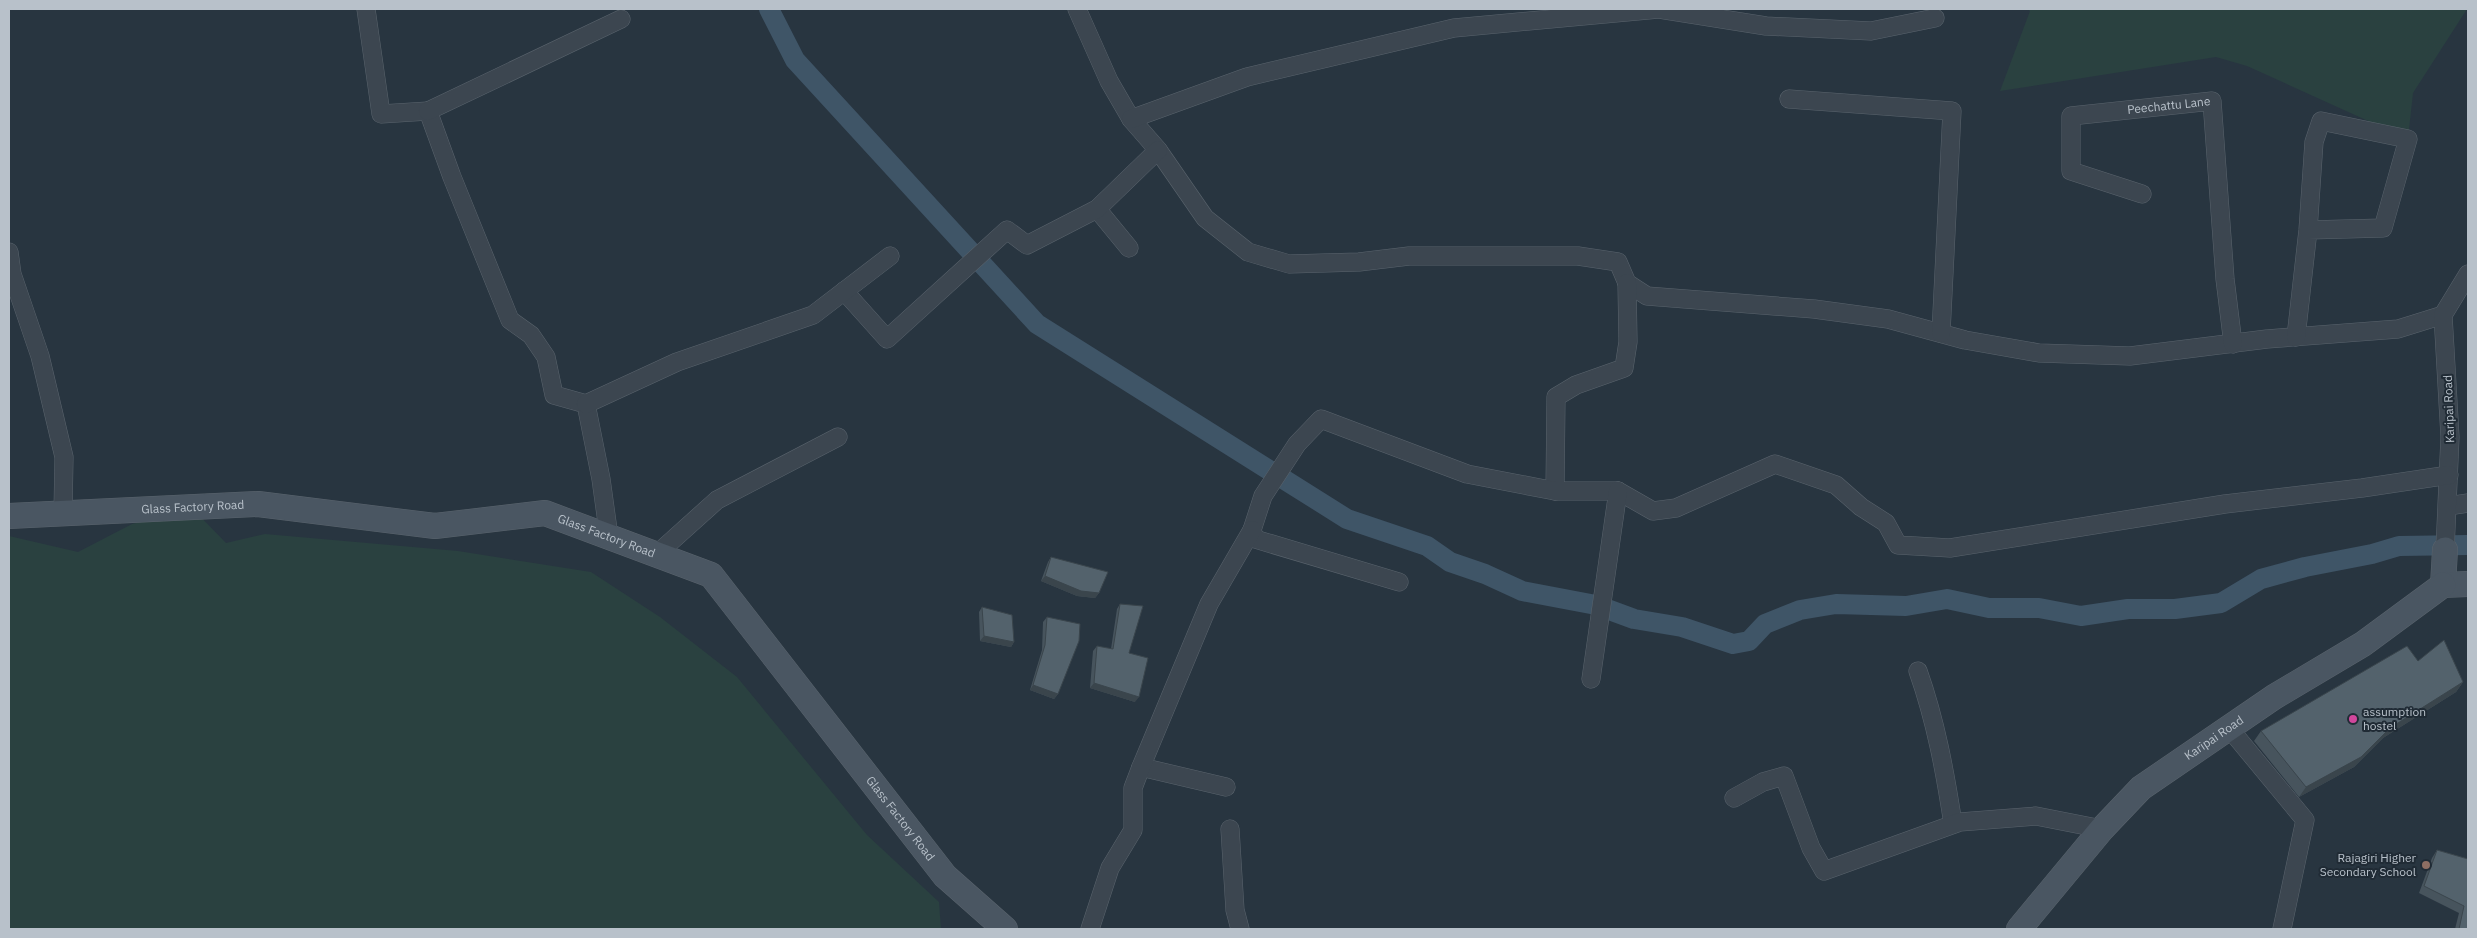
<svg xmlns="http://www.w3.org/2000/svg" width="2477" height="938" viewBox="0 0 2477 938" font-family="'IBM Plex Sans',sans-serif">
	<style>
		.green { fill: #2a4140 }
		.lines { fill: none; stroke-linecap: round; stroke-linejoin: round }
		.canal { stroke: #3f5567; stroke-width: 20 }
		.street-casing { stroke: #5a646d; stroke-width: 19 }
		.secondary-casing { stroke: #5a646d; stroke-width: 26 }
		.street { stroke: #3c4650; stroke-width: 18 }
		.secondary { stroke: #4a5662; stroke-width: 25 }
		.wall { fill: #47545d }
		.shaded-wall { fill: #3a454c }
		.building { fill: #53626c; stroke: #3a454c }
		.hotel-dot { fill: #d1479c; stroke: #202b35; stroke-width: 2 }
		.education-dot { fill: #8d6e63; stroke: #202b35; stroke-width: 2 }
		.labels { text-anchor: middle; stroke-width: 4; stroke-linejoin: round; paint-order: stroke }
		.street-label { font-size: 12px; fill: #b8c1ca; stroke: #202b35 }
		.poi-label { font-size: 12px; fill: #b8c1ca; stroke: #202b35; text-anchor: start }
	</style>
	<rect width="100%" height="100%" fill="#283540"/>
	<path class="green" d="M 2027,9 L 2467,9 L 2413,93 L 2408,139 L 2247,66 L 2216,57 L 2000,91 L 2030,11 Z
		M 191,507 L 226,543 L 265,534 L 458,551 L 591,572 L 660,617 L 737,677 L 867,835 L 939,902 L 941,929 L 9,929 L 9,536 L 78,552 L 132,524 Z"/>
	<g class="lines">
		<path class="canal" d="M 769,9 L 795,60 L 1037,324 L 1347,519 L 1427,546 L 1450,562 L 1485,574 L 1522,591 L 1596,605 L 1634,619 L 1682,627 L 1733,644 L 1749,641 L 1765,624 L 1800,610 L 1836,604 L 1906,606 L 1947,599 L 1989,608 L 2039,608 L 2081,616 L 2128,609 L 2175,609 L 2221,603 L 2261,579 L 2305,567 L 2372,554 L 2399,546 L 2468,545"/>
		<defs>
			<g id="street">
				<path d="M 366,9 L 381,114 L 428,111 L 452,177 L 510,320 L 531,335 L 546,357 L 554,395 L 586,404 L 601,479 L 609,537"/>
				<path d="M 1077,9 L 1109,81 L 1131,119 L 1158,150 L 1205,218 L 1248,252 L 1289,264 L 1359,262 L 1409,256 L 1578,256 L 1618,262 L 1627,283 L 1647,296 L 1814,309 L 1888,319 L 1965,340 L 2039,353 L 2130,356 L 2267,339 L 2398,329 L 2443,315"/>
				<path d="M 1789,99 L 1952,111 L 1941,333"/>
				<path d="M 428,111 L 621,19"/>
				<path d="M 1131,119 L 1247,77 L 1454,28 L 1659,9 L 1766,26 L 1871,31 L 1935,18"/>
				<path id="s1" d="M 2142,194 L 2071,171 L 2071,116 L 2212,101 L 2225,279 L 2233,344"/>
				<path d="M 1097,209 L 1129,248"/>
				<path d="M 9,252 L 12,274 L 40,356 L 64,457 L 63,513"/>
				<path d="M 844,291 L 887,339 L 1007,230 L 1027,245 L 1097,209 L 1158,150"/>
				<path d="M 2296,337 L 2308,230 L 2314,142 L 2321,121 L 2408,139 L 2383,228 L 2308,230"/>
				<path d="M 586,404 L 677,362 L 813,315 L 890,256"/>
				<path d="M 1555,491 L 1556,397 L 1576,385 L 1624,368 L 1628,342 L 1627,283"/>
				<path d="M 2448,506 L 2468,503"/>
				<path d="M 2445,550 L 2450,437 L 2443,315 L 2468,274"/>
				<path d="M 657,554 L 717,500 L 838,437"/>
				<path d="M 1399,582 L 1255,539 L 1252,530 L 1263,496 L 1297,444 L 1321,419 L 1467,474 L 1555,491 L 1618,491 L 1653,511 L 1676,508 L 1775,464 L 1836,485 L 1861,507 L 1886,523 L 1898,545 L 1950,548 L 2225,504 L 2362,488 L 2449,475"/>
				<path d="M 1918,671 C 1936,722 1945,772 1953,824"/>
				<path d="M 1591,679 L 1618,491"/>
				<path d="M 2229,728 L 2305,820 L 2282,929"/>
				<path d="M 1141,767 L 1226,787"/>
				<path d="M 1734,798 L 1763,782 L 1784,776 L 1811,848 L 1824,871 L 1960,822 L 2036,816 L 2102,829"/>
				<path d="M 1230,829 L 1235,910 L 1240,929"/>
				<path d="M 1090,929 L 1110,868 L 1133,830 L 1133,788 L 1141,767 L 1209,604 L 1252,530"/>
			</g>
			<g id="secondary">
				<path id="s2" d="M 9,516 L 258,504 L 435,526 L 545,513 L 711,575 L 945,876 L 1005,929"/>
				<path d="M 2443,585 L 2445,550"/>
				<path d="M 2443,585 L 2468,584"/>
				<path id="s3" d="M 2019,929 L 2102,829 L 2141,788 L 2274,697 L 2363,644 L 2443,585"/>
			</g>
		</defs>
		<use href="#street" class="street-casing"/>
		<use href="#secondary" class="secondary-casing"/>
		<use href="#street" class="street"/>
		<use href="#secondary" class="secondary"/>
	</g>
	<path class="wall" d="M 1051,557 L 1099,593 L 1095,598 L 1077,596 L 1041,581 L 1048,562 Z
		M 1120,604 L 1129,653 L 1135,702 L 1090,688 L 1093,651 L 1097,646 L 1111,649 L 1117,609 Z
		M 982,607 L 1014,642 L 1011,647 L 980,641 L 979,612 Z
		M 1047,617 L 1058,694 L 1054,699 L 1030,690 L 1042,650 L 1043,622 Z
		M 2463,682 L 2456,692 L 2383,738 L 2354,767 L 2299,797 L 2254,741 L 2261,731 Z
		M 2437,850 L 2468,859 L 2468,929 L 2455,929 L 2459,913 L 2419,893 L 2432,858 Z"/>
	<path class="shaded-wall" d="M 1045,576 L 1099,593 L 1095,598 L 1077,596 L 1041,581 Z
		M 984,636 L 1014,642 L 1011,647 L 980,641 Z
		M 2463,682 L 2456,692 L 2383,738 L 2354,767 L 2299,797 L 2306,787 L 2390,728 Z
		M 1094,683 L 1139,697 L 1135,702 L 1090,688 Z
		M 1033,685 L 1058,694 L 1054,699 L 1030,690 Z"/>
	<path class="building" d="M 1051,557 L 1108,572 L 1099,593 L 1081,591 L 1045,576 Z
		M 1120,604 L 1143,606 L 1129,653 L 1148,658 L 1139,697 L 1094,683 L 1097,646 L 1113,649 Z
		M 982,607 L 1012,615 L 1014,642 L 984,636 Z
		M 1047,617 L 1080,624 L 1079,641 L 1058,694 L 1033,685 L 1045,645 Z
		M 2444,640 L 2463,682 L 2390,728 L 2361,757 L 2306,787 L 2261,731 L 2407,646 L 2418,661 Z
		M 2437,850 L 2468,859 L 2468,929 L 2459,929 L 2464,906 L 2424,886 Z"/>
	<circle class="hotel-dot" cx="2353" cy="719" r="5"/>
	<circle class="education-dot" cx="2426" cy="865" r="5"/>
	<g class="labels">
		<g class="street-label">
			<text dy="4" stroke="none"><textPath href="#s1" startOffset="228">Peechattu Lane</textPath></text>
			<text transform="translate(2449 409) rotate(-92)" y="4">Karipai Road</text>
			<text dy="4" stroke="none"><textPath href="#s2" startOffset="184">Glass Factory Road</textPath></text>
			<text dy="4" stroke="none"><textPath href="#s2" startOffset="604">Glass Factory Road</textPath></text>
			<text dy="4" stroke="none"><textPath href="#s3" startOffset="275">Karipai Road</textPath></text>
			<text dy="4" stroke="none"><textPath href="#s2" startOffset="1024">Glass Factory Road</textPath></text>
		</g>
		<g class="poi-label">
			<text x="2363" y="716">assumption<tspan x="2363" dy="14">hostel</tspan></text>
			<text x="2416" y="862" text-anchor="end">Rajagiri Higher<tspan x="2416" dy="14">Secondary School</tspan></text>
		</g>
	</g>
	<rect width="2477" height="938" fill="none" stroke="#b8c1ca" stroke-width="20"/>
</svg>
